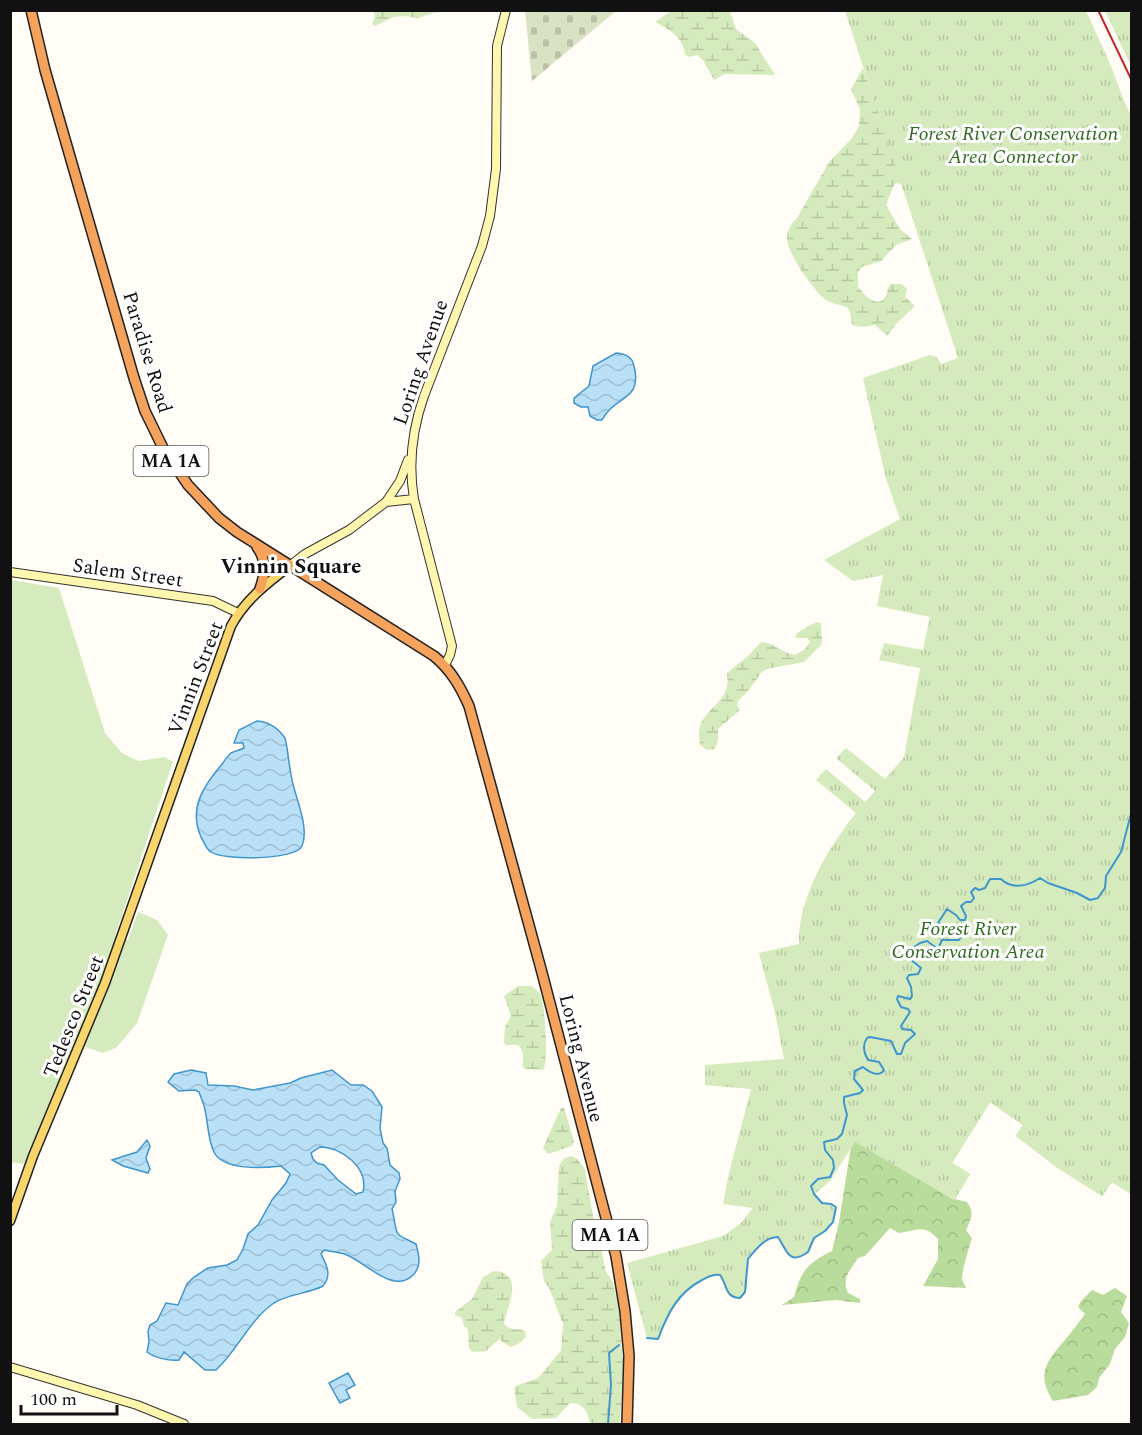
<svg xmlns="http://www.w3.org/2000/svg" width="1142" height="1435" viewBox="0 0 1142 1435" font-family="Spectral,serif">
	<style>
		.grass { fill: #d5ebbd }
		.forest { fill: url(#forest-crowns) }
		.wetland { fill: url(#wetland-marsh) }
		.cemetery { fill: url(#cemetery-stones) }
		.park { fill: url(#park-tufts) }
		.water { fill: url(#water-waves); stroke: #3f96cf; stroke-width: 1.5; fill-rule: evenodd }
		.lines { fill: none; stroke-linecap: round; stroke-linejoin: round }
		.stream { stroke: #3f96cf; stroke-width: 2 }
		.secondary-casing { stroke: #333; stroke-width: 10 }
		.primary-casing { stroke: #222; stroke-width: 11 }
		.highway-casing { stroke: #222; stroke-width: 12 }
		.secondary { stroke: #fff6b0; stroke-width: 8 }
		.primary { stroke: #f9d66b; stroke-width: 8 }
		.highway { stroke: #f5a25d; stroke-width: 9 }
		.rail { stroke: #c4262e; stroke-width: 2 }
		.labels { text-anchor: middle; stroke-width: 6; stroke-linejoin: round; paint-order: stroke }
		.shield { fill: #fff; stroke: #585858; stroke-width: 1.5 }
		.shield-label { font-size: 18px; font-weight: bold; fill: #111 }
		.park-label { font-size: 20px; font-style: italic; fill: #2f6b1f; stroke: #fff }
		.street-label { font-size: 20px; fill: #111; stroke: #fff }
		.neighbourhood-label { font-size: 21px; font-weight: bold; fill: #111; stroke: #fff }
	</style>
	<defs>
		<pattern id="forest-crowns" width="20" height="18" patternUnits="userSpaceOnUse" patternTransform="scale(1.5)"><rect width="20" height="18" fill="#b9dc9c"/><path d="M2 6a3 3 0 1 1 6 0M12 15a3 3 0 1 1 6 0" fill="none" stroke="#9ebc85"/></pattern>
		<pattern id="wetland-marsh" width="20" height="14" patternUnits="userSpaceOnUse" patternTransform="scale(1.5)"><rect width="20" height="14" fill="#d5ebbd"/><path d="M1 5h8M5 5V1M11 12h8M15 12V8" fill="none" stroke="#b6c8a1"/></pattern>
		<pattern id="cemetery-stones" width="16" height="16" patternUnits="userSpaceOnUse" patternTransform="scale(1.5)"><rect width="16" height="16" fill="#d9e3c4"/><path d="M2 7V4a2 2 0 0 1 4 0v3zM10 15v-3a2 2 0 0 1 4 0v3z" fill="#b9c2a7"/></pattern>
		<pattern id="park-tufts" width="24" height="20" patternUnits="userSpaceOnUse" patternTransform="scale(1.5)"><rect width="24" height="20" fill="#d5ebbd"/><path d="M3 7l-1-3M5 7V3M7 7l1-3M15 17l-1-3M17 17v-4M19 17l1-3" fill="none" stroke="#b6c8a1"/></pattern>
		<pattern id="water-waves" width="16" height="10" patternUnits="userSpaceOnUse" patternTransform="scale(1.5)"><rect width="16" height="10" fill="#b9e0f7"/><path d="M0 5q4-4 8 0t8 0" fill="none" stroke="#9ebfd3"/></pattern>
	</defs>
	<rect width="100%" height="100%" fill="#fffdf5"/>
	<path class="grass" d="M 11,580 L 59,588 L 105,733 L 122,753 L 138,761 L 165,757 L 173,762 L 115,936 L 128,940 L 138,912 L 157,920 L 168,935 L 137,1023 L 116,1048 L 103,1053 L 74,1043 L 24,1164 L 11,1162 Z"/>
	<path class="forest" d="M 925,1066 L 1050,1132 L 1131,1194 L 1112,1182 L 1102,1196 L 1058,1168 L 1016,1136 L 1023,1125 L 990,1102 L 952,1163 L 970,1174 L 955,1199 L 967,1202 C 975,1213 971,1219 966,1230 L 972,1238 C 969,1247 962,1270 962,1279 C 963,1282 965,1285 966,1288 L 923,1286 L 938,1259 L 938,1239 C 923,1223 916,1231 899,1233 L 890,1228 L 865,1256 L 858,1258 C 850,1271 841,1278 848,1293 L 860,1299 L 860,1303 L 836,1300 L 782,1305 L 794,1297 C 801,1270 808,1263 832,1251 L 839,1222 L 852,1140 Z
		M 1115,1288 L 1127,1296 L 1121,1312 L 1129,1323 L 1125,1337 L 1115,1349 L 1110,1364 L 1099,1378 L 1097,1387 L 1088,1395 L 1053,1401 C 1036,1374 1046,1362 1064,1341 C 1072,1332 1078,1323 1085,1314 L 1078,1307 L 1081,1301 L 1092,1290 L 1103,1295 Z"/>
	<path class="wetland" d="M 373,11 L 373,10 L 459,11 L 440,11 L 418,18 L 403,16 L 393,17 L 375,26 L 372,24 L 375,16 Z
		M 671,11 L 730,11 L 736,29 L 755,43 L 775,75 L 725,74 L 714,80 L 703,60 L 697,55 L 690,57 L 685,55 C 684,38 669,29 655,22 Z
		M 863,68 L 906,187 L 897,183 L 894,185 L 886,205 L 900,229 L 912,239 L 896,245 L 881,261 L 862,267 L 858,272 L 858,286 C 862,293 877,310 885,297 C 888,293 887,288 890,284 L 902,284 L 907,289 L 905,297 L 915,306 L 896,324 L 887,336 L 875,325 L 862,327 L 852,325 L 850,313 L 848,308 C 841,304 833,305 826,300 C 814,291 788,255 787,239 C 787,230 791,224 797,218 L 829,162 L 852,138 L 859,126 L 860,109 L 851,89 Z
		M 816,622 L 821,623 L 822,640 L 821,645 L 804,662 L 766,669 L 761,673 L 748,691 L 738,701 L 737,706 L 740,710 L 718,729 L 718,741 L 715,749 L 707,750 L 700,745 C 700,741 698,735 699,731 C 702,707 732,704 727,673 L 749,655 L 761,642 C 775,643 781,653 795,655 L 805,649 L 810,642 L 807,638 L 795,638 L 797,633 Z
		M 518,986 L 531,986 C 535,989 539,991 541,996 C 545,1008 549,1061 543,1070 L 525,1069 L 522,1066 C 524,1059 524,1050 518,1045 L 506,1045 L 504,1042 L 505,1027 L 511,1016 L 504,996 Z
		M 561,1108 L 564,1108 L 574,1141 L 572,1146 L 548,1154 L 543,1148 Z
		M 572,1156 L 577,1159 L 585,1169 L 597,1240 L 601,1248 L 606,1272 L 613,1282 L 619,1310 L 623,1368 L 620,1424 L 590,1424 C 588,1412 584,1403 570,1403 L 556,1418 L 532,1419 L 517,1407 L 514,1387 C 521,1383 531,1382 538,1378 C 543,1374 554,1358 561,1351 L 563,1324 L 549,1288 L 544,1281 L 541,1261 L 552,1250 L 550,1222 L 557,1206 L 559,1166 L 564,1158 Z
		M 494,1271 C 525,1273 508,1306 504,1322 L 505,1325 C 511,1331 518,1328 525,1331 L 526,1336 C 522,1342 518,1345 510,1347 L 499,1339 L 486,1351 L 473,1352 L 469,1348 L 468,1330 L 464,1326 L 462,1318 L 455,1315 L 455,1312 L 472,1299 L 483,1277 Z"/>
	<path class="cemetery" d="M 525,11 L 525,10 L 616,11 L 532,81 Z"/>
	<path class="park" d="M 845,11 L 1086,11 C 1095,31 1105,51 1113,71 C 1119,87 1123,101 1131,115 L 1131,1194 L 1112,1182 L 1102,1196 L 1058,1168 L 1016,1136 L 1023,1125 L 990,1102 L 952,1163 L 970,1174 L 954,1200 L 855,1142 L 830,1181 L 815,1194 L 822,1203 L 834,1205 L 837,1209 L 833,1222 L 825,1231 L 814,1238 L 808,1252 C 788,1267 787,1250 778,1237 C 770,1236 766,1240 761,1245 C 756,1249 750,1254 748,1260 C 743,1271 755,1303 732,1297 L 720,1275 C 713,1274 708,1277 702,1280 C 677,1293 667,1315 658,1339 L 647,1338 L 627,1263 L 723,1236 L 740,1224 L 753,1208 L 723,1204 L 729,1173 L 751,1089 L 705,1085 L 705,1065 L 784,1059 L 775,1013 L 759,953 L 799,944 C 797,900 829,846 856,813 L 816,780 L 826,769 L 865,802 L 875,791 L 836,758 L 846,748 L 885,779 L 904,757 L 920,668 L 879,660 L 884,643 L 923,650 L 930,617 L 877,606 L 883,575 L 853,581 L 824,560 L 900,519 L 886,479 L 863,378 L 930,355 L 937,357 L 941,364 L 958,358 Z
		M 1105,11 L 1131,11 L 1131,66 Z"/>
	<path class="water" d="M 616,353 C 625,354 632,356 634,366 C 643,401 615,395 602,420 L 597,420 L 590,416 L 588,407 L 581,407 L 574,403 L 574,398 L 589,386 L 593,366 Z
		M 257,721 C 270,722 278,728 285,738 C 289,754 289,772 294,788 C 298,803 309,830 302,846 C 296,860 224,861 211,852 C 206,849 204,842 201,837 C 188,808 204,785 223,763 C 225,760 228,755 231,753 C 235,751 240,750 244,748 L 243,743 L 234,743 L 239,730 Z
		M 191,1070 L 206,1073 L 208,1085 L 234,1086 L 253,1090 L 290,1083 L 301,1078 L 332,1070 L 351,1085 L 363,1085 L 372,1091 L 382,1107 L 380,1128 L 383,1143 L 387,1148 L 390,1165 L 399,1173 L 400,1179 L 395,1191 L 396,1202 L 392,1209 C 394,1215 395,1231 398,1234 C 402,1238 411,1241 416,1244 C 419,1255 422,1266 413,1275 C 394,1295 365,1262 347,1255 C 340,1252 331,1252 324,1250 L 321,1254 C 327,1266 332,1275 323,1286 C 307,1294 288,1294 274,1303 C 249,1320 238,1350 216,1370 L 205,1370 L 184,1352 L 179,1360 C 169,1361 155,1358 147,1352 L 149,1342 L 148,1331 L 150,1325 L 157,1321 L 166,1303 L 178,1305 L 187,1284 L 194,1277 L 208,1268 L 227,1265 L 237,1260 L 243,1249 L 248,1234 L 258,1225 L 272,1200 L 286,1183 L 290,1174 L 281,1166 C 264,1168 223,1171 214,1152 C 208,1140 208,1123 205,1110 C 204,1104 201,1098 199,1092 L 195,1090 L 179,1091 L 168,1082 L 174,1074 ZM 320,1147 C 342,1147 369,1168 363,1192 L 356,1194 L 338,1180 L 324,1165 L 317,1163 L 313,1159 L 311,1153 Z
		M 147,1140 L 150,1146 L 146,1158 L 150,1169 L 148,1173 L 123,1166 L 112,1160 L 137,1152 Z
		M 348,1373 L 355,1385 L 346,1390 L 350,1398 L 340,1403 L 329,1383 Z"/>
	<g class="lines">
		<path class="stream" d="M 647,1338 L 658,1339 C 667,1315 677,1293 702,1280 C 708,1277 713,1274 720,1275 C 727,1284 725,1298 740,1298 L 745,1292 L 748,1259 C 756,1249 765,1237 778,1237 C 787,1250 788,1266 808,1252 L 814,1238 L 825,1231 L 833,1222 L 836,1207 L 831,1204 L 822,1203 L 814,1194 L 811,1186 L 818,1179 L 830,1177 L 834,1168 L 833,1160 L 825,1150 L 824,1142 L 837,1139 L 842,1134 L 847,1115 L 844,1103 L 844,1097 L 860,1093 L 863,1090 L 854,1079 L 855,1071 L 863,1067 C 869,1072 879,1078 884,1070 L 879,1062 L 868,1060 C 864,1053 862,1045 867,1038 L 870,1037 L 891,1041 L 897,1054 L 901,1054 L 905,1043 L 915,1034 L 911,1030 L 902,1029 L 901,1026 L 910,1012 L 908,1009 L 901,1007 L 897,999 L 898,996 L 910,999 L 912,996 L 911,987 L 907,978 L 909,975 L 918,974 L 921,968 L 904,954 L 920,943 L 927,941 L 938,949 L 942,940 L 959,940 L 962,935 L 958,930 L 946,929 L 938,923 L 947,909 L 956,915 L 960,920 L 965,920 L 966,916 L 961,906 L 966,902 L 971,902 L 974,898 L 971,892 L 975,888 L 979,890 L 985,888 L 990,879 L 1001,879 C 1012,890 1028,886 1040,878 L 1048,883 L 1077,893 L 1090,900 L 1098,898 L 1105,888 L 1106,876 L 1121,852 L 1132,810
			M 608,1424 L 611,1385 L 609,1353 L 619,1345"/>
		<defs>
			<path id="secondary" d="M 386,502 L 400,481 L 408,460
				M 291,565 L 305,554 L 349,530 L 386,502 L 414,499
				M 10,572 L 213,601 L 238,613
				M 445,665 L 450,655 L 452,646 L 414,499 C 408,463 412,430 424,396 L 482,246 L 490,216 L 496,169 L 497,46 L 506,10
				M 10,1367 L 137,1405 L 184,1424"/>
			<path id="primary" d="M 10,1221 L 33,1156 L 105,983 L 231,626 C 245,600 267,583 291,565"/>
			<path id="highway" d="M 31,10 L 45,70 L 134,378 L 145,411 L 163,448 L 188,485 L 219,518 L 237,532 L 434,656 C 451,670 460,686 469,706 L 541,969 L 616,1256 L 625,1311 L 629,1356 L 627,1424
				M 257,547 C 267,560 265,574 260,589"/>
		</defs>
		<use href="#secondary" class="secondary-casing"/>
		<use href="#primary" class="primary-casing"/>
		<use href="#highway" class="highway-casing"/>
		<use href="#secondary" class="secondary"/>
		<use href="#primary" class="primary"/>
		<use href="#highway" class="highway"/>
		<path class="rail" d="M 1098,10 L 1132,81"/>
	</g>
	<g class="labels">
		<g class="shield">
			<rect x="133.5" y="446" width="75" height="30" rx="4.5"/>
			<rect x="572.5" y="1220" width="75" height="30" rx="4.5"/>
		</g>
		<g class="shield-label">
			<text x="171" y="467">MA 1A</text>
			<text x="610" y="1241">MA 1A</text>
		</g>
		<g class="park-label">
			<text x="1013" y="140">Forest River Conservation<tspan x="1013" dy="23">Area Connector</tspan></text>
			<text x="968" y="935">Forest River<tspan x="968" dy="23">Conservation Area</tspan></text>
		</g>
		<g class="street-label">
			<text transform="translate(148 352) rotate(73)" y="7">Paradise Road</text>
			<text transform="translate(420 362) rotate(-71)" y="7">Loring Avenue</text>
			<text transform="translate(128 572) rotate(8)" y="7">Salem Street</text>
			<text transform="translate(195 678) rotate(-69)" y="7">Vinnin Street</text>
			<text transform="translate(73 1016) rotate(-68)" y="7">Tedesco Street</text>
			<text transform="translate(582 1058) rotate(76)" y="7">Loring Avenue</text>
		</g>
		<g class="neighbourhood-label">
			<text x="291" y="573">Vinnin Square</text>
		</g>
	</g>
	<rect width="1142" height="1435" fill="none" stroke="#111111" stroke-width="24"/>
	<path d="M21 1405v9h96v-9" fill="none" stroke="#111111" stroke-width="3"/>
	<text x="30" y="1405" font-size="18" fill="#111111" stroke="#ffffff" stroke-width="4.5" paint-order="stroke">100 m</text>
</svg>
